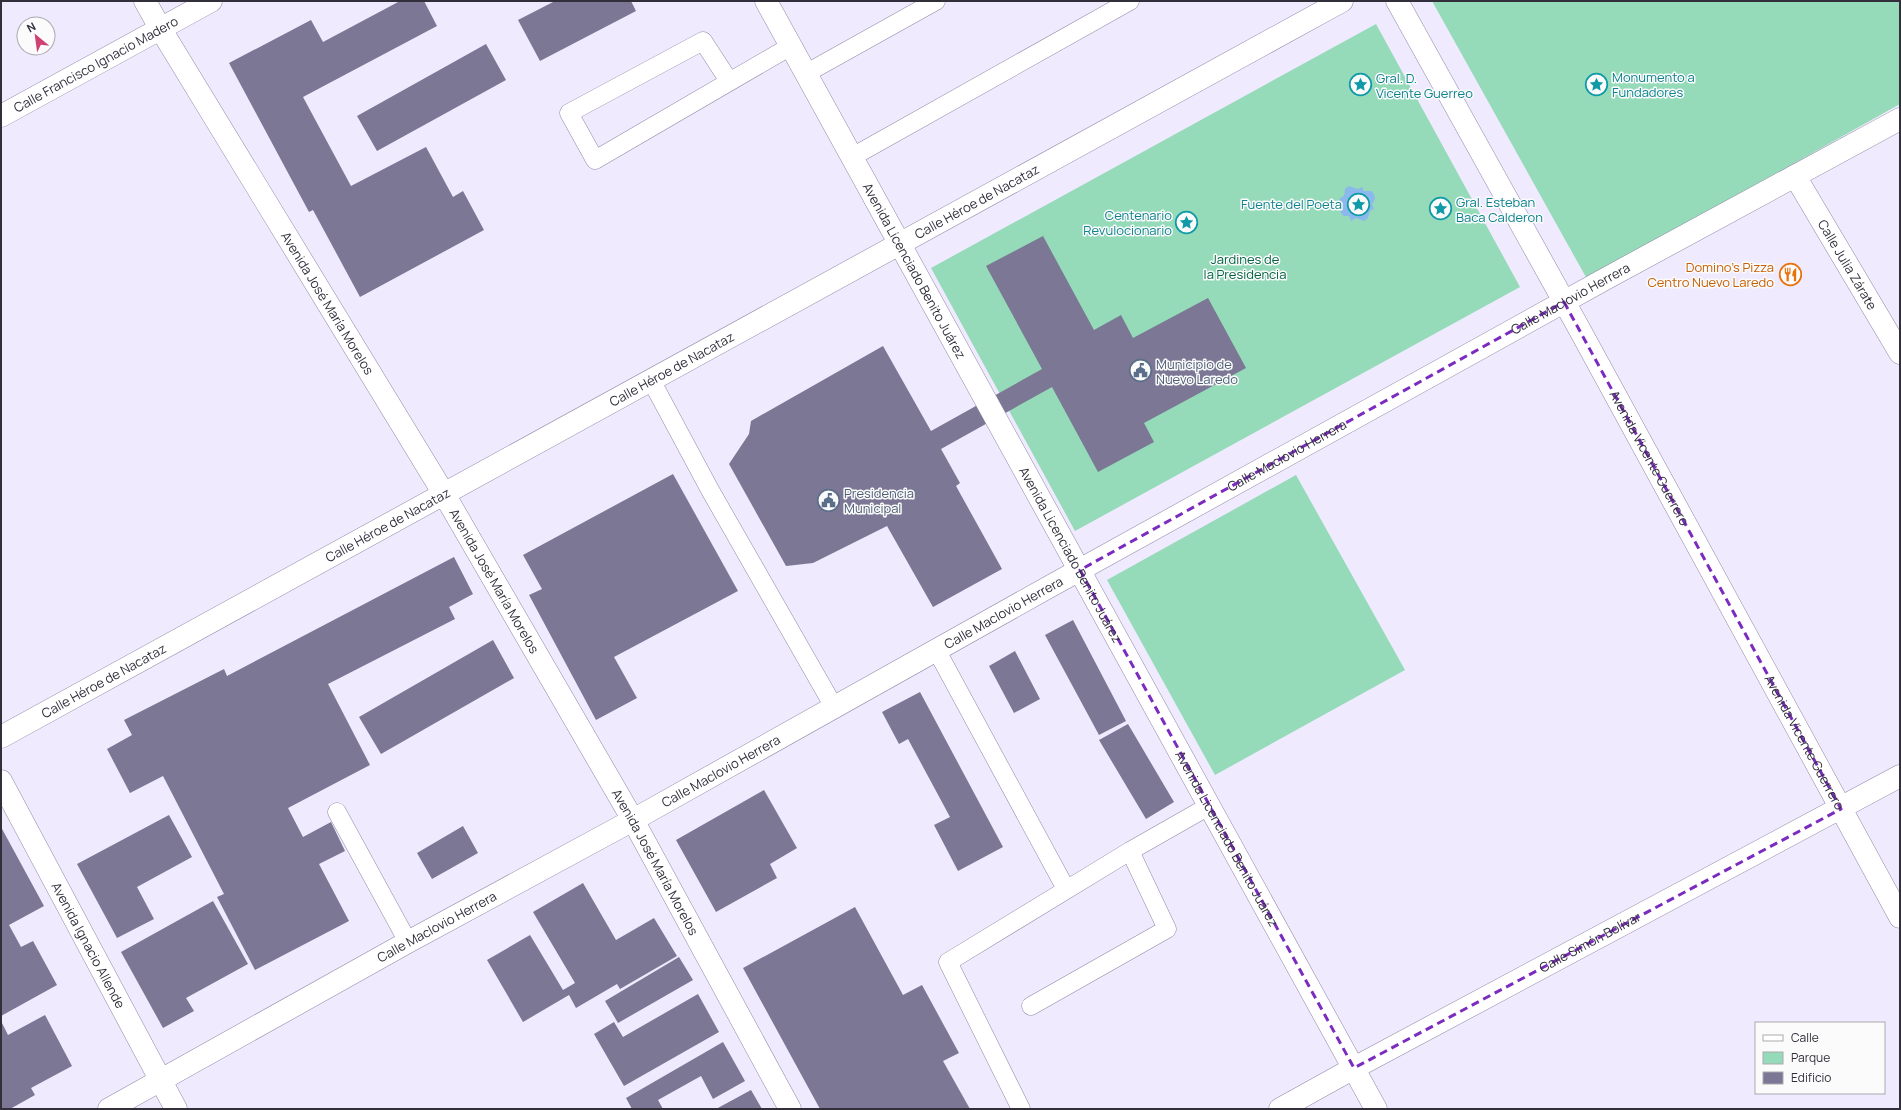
<svg xmlns="http://www.w3.org/2000/svg" width="1901" height="1110" viewBox="0 0 1901 1110" font-family="Manrope,sans-serif">
	<style>
		.green { fill: #95dab9 }
		.water { fill: #8cb9eb }
		.building { fill: #7b7794 }
		.lines { fill: none; stroke-linecap: round; stroke-linejoin: round }
		.lane-casing { stroke: #9189a6; stroke-width: 19 }
		.street-casing { stroke: #9189a6; stroke-width: 23 }
		.secondary-casing { stroke: #9189a6; stroke-width: 23 }
		.lane { stroke: #fff; stroke-width: 18 }
		.street { stroke: #fff; stroke-width: 22 }
		.secondary { stroke: #fff; stroke-width: 22 }
		.marked { fill: none; stroke: #7b2cbf; stroke-width: 3; stroke-dasharray: 8 5; stroke-linejoin: round }
		.labels { text-anchor: middle; stroke-width: 3; stroke-linejoin: round; paint-order: stroke }
		.street-label { font-size: 13px; fill: #322f3b; stroke: #fbfbfb }
		.culture-label { font-size: 13px; fill: #0d838f; stroke: #fbfbfb; text-anchor: start }
		.park-label { font-size: 13px; fill: #036244; stroke: #fbfbfb }
		.food-label { font-size: 13px; fill: #c56008; stroke: #fbfbfb; text-anchor: end }
		.service-label { font-size: 13px; fill: #4e5e75; stroke: #fbfbfb; text-anchor: start }
	</style>
	<rect width="100%" height="100%" fill="#efeafe"/>
	<path class="green" d="M 1432,1 L 1900,1 L 1900,104 L 1587,279 Z
		M 1376,24 L 1520,287 L 1075,531 L 931,268 Z
		M 1296,475 L 1405,670 L 1215,775 L 1107,580 Z"/>
	<path class="water" d="M 1349,186 L 1358,189 L 1362,187 L 1364,191 L 1371,191 C 1376,195 1376,200 1372,204 L 1374,209 L 1370,211 L 1368,218 L 1364,221 L 1356,218 L 1351,221 L 1349,216 L 1344,216 C 1339,212 1339,208 1342,203 L 1339,199 L 1344,196 L 1345,189 Z"/>
	<path class="building" d="M 400,1 L 424,1 L 437,26 L 303,97 L 351,186 L 426,147 L 453,197 L 463,191 L 484,230 L 360,297 L 313,210 L 309,212 L 229,63 L 311,20 L 323,42 Z
		M 555,1 L 631,1 L 636,11 L 540,61 L 518,20 Z
		M 486,44 L 506,80 L 377,151 L 357,116 Z
		M 1043,236 L 1094,330 L 1121,315 L 1133,338 L 1208,298 L 1246,368 L 1144,423 L 1154,442 L 1098,472 L 1052,387 L 941,449 L 960,483 L 956,486 L 1002,569 L 933,607 L 887,526 L 813,563 L 786,566 L 729,464 L 749,434 L 751,421 L 883,346 L 931,431 L 1042,369 L 986,266 Z
		M 673,474 L 738,591 L 614,657 L 637,698 L 596,720 L 529,595 L 542,589 L 523,555 Z
		M 454,557 L 473,594 L 449,607 L 455,619 L 328,684 L 370,765 L 288,808 L 303,837 L 331,822 L 345,851 L 319,864 L 349,921 L 255,970 L 217,897 L 224,894 L 163,776 L 130,793 L 107,749 L 132,735 L 124,720 L 224,669 L 227,676 Z
		M 1073,620 L 1126,721 L 1099,735 L 1045,635 Z
		M 493,640 L 514,678 L 381,754 L 359,717 Z
		M 1015,651 L 1040,699 L 1014,713 L 989,666 Z
		M 920,692 L 1003,847 L 958,871 L 934,825 L 950,817 L 908,739 L 899,744 L 882,712 Z
		M 1128,724 L 1174,802 L 1146,819 L 1099,740 Z
		M 764,790 L 797,848 L 770,864 L 777,878 L 716,912 L 676,840 Z
		M 169,815 L 192,857 L 137,887 L 154,919 L 117,938 L 77,864 Z
		M 463,826 L 478,853 L 432,879 L 417,853 Z
		M 1,827 L 44,906 L 9,925 L 21,947 L 33,941 L 57,985 L 1,1016 Z
		M 583,883 L 616,940 L 654,918 L 677,956 L 620,989 L 617,984 L 576,1008 L 569,995 L 523,1022 L 487,960 L 530,935 L 563,990 L 575,983 L 533,912 Z
		M 213,901 L 248,964 L 186,998 L 194,1011 L 163,1028 L 121,952 Z
		M 855,907 L 903,995 L 922,985 L 959,1053 L 943,1061 L 970,1109 L 820,1109 L 743,968 Z
		M 679,957 L 693,980 L 618,1023 L 605,1001 Z
		M 698,994 L 719,1032 L 624,1086 L 594,1034 L 614,1022 L 623,1037 Z
		M 45,1015 L 72,1066 L 31,1088 L 35,1095 L 10,1109 L 1,1109 L 1,1021 L 8,1035 Z
		M 723,1042 L 745,1081 L 713,1099 L 701,1076 L 658,1100 L 663,1109 L 632,1109 L 626,1098 Z
		M 751,1090 L 762,1109 L 716,1109 Z"/>
	<g class="lines">
		<defs>
			<path id="lane" d="M 805,74 L 936,1
				M 729,81 L 703,41 L 569,113 L 595,160 L 791,46
				M 852,157 L 1130,1
				M 651,380 L 710,490 L 834,707
				M 937,651 L 1066,889
				M 337,812 L 408,942
				M 1130,851 L 1209,806
				M 1021,1109 L 948,962 L 1130,851 L 1167,929 L 1031,1006"/>
			<g id="street">
				<path id="s1" d="M 145,1 L 160,28 L 444,494 L 633,820 L 790,1109"/>
				<path id="s2" d="M 1795,176 L 1900,353"/>
				<path id="s3" d="M 1,781 L 176,1109"/>
				<path id="s4" d="M 1280,1109 L 1354,1068 L 1900,776"/>
			</g>
			<g id="secondary">
				<path id="s5" d="M 766,1 L 1376,1109"/>
				<path id="s6" d="M 1397,1 L 1581,332 L 1900,917"/>
				<path id="s7" d="M 1,116 L 211,1"/>
				<path id="s8" d="M 1,737 L 1342,1"/>
				<path id="s9" d="M 109,1109 L 408,942 L 633,820 L 1047,588 L 1607,278 L 1900,119"/>
			</g>
		</defs>
		<use href="#lane" class="lane-casing"/>
		<use href="#street" class="street-casing"/>
		<use href="#secondary" class="secondary-casing"/>
		<use href="#lane" class="lane"/>
		<use href="#street" class="street"/>
		<use href="#secondary" class="secondary"/>
	</g>
	<path class="marked" d="M 1564,302 L 1841,809 L 1354,1068 L 1080,570 Z"/>
	<defs>
		<symbol id="sight-ring" viewBox="-11 -11 22 22"><circle r="9.5" fill="#fbfbfb" stroke="#0f9aa8" stroke-width="1.5"/><path d="M0-6L1.8-2.2L6-1.7L2.9 1.2L3.7 5.4L0 3.3L-3.7 5.4L-2.9 1.2L-6-1.7L-1.8-2.2Z" fill="#0f9aa8"/></symbol>
		<symbol id="restaurant-ring" viewBox="-11 -11 22 22"><circle r="9.5" fill="#fbfbfb" stroke="#e8710a" stroke-width="1.5"/><path d="M-5-6h1v4h1v-4h1v4h1v-4h1v5L-1.5 .5V6h-2V.5L-5-1ZM5-6V6H3V1.5H1.5Q1.5-4 5-6Z" fill="#e8710a"/></symbol>
		<symbol id="civic-ring" viewBox="-11 -11 22 22"><circle r="9.5" fill="#fbfbfb" stroke="#5c6f8a" stroke-width="1.5"/><path d="M-.6-6.5H3V-4.5H.6V-3L4-1V1h2V6H-6V1h2V-1L-.6-3ZM-1.2 2.5V6h2.4V2.5Z" fill="#5c6f8a"/></symbol>
	</defs>
	<g fill-rule="evenodd">
		<use href="#sight-ring" x="1584" y="72" width="25" height="25"/>
		<use href="#sight-ring" x="1348" y="72" width="25" height="25"/>
		<use href="#sight-ring" x="1346" y="192" width="25" height="25"/>
		<use href="#sight-ring" x="1428" y="196" width="25" height="25"/>
		<use href="#sight-ring" x="1174" y="210" width="25" height="25"/>
		<use href="#restaurant-ring" x="1778" y="262" width="25" height="25"/>
		<use href="#civic-ring" x="1128" y="358" width="25" height="25"/>
		<use href="#civic-ring" x="816" y="488" width="25" height="25"/>
	</g>
	<g class="labels">
		<g class="street-label">
			<text dy="5" stroke="none"><textPath href="#s7" startOffset="108">Calle Francisco Ignacio Madero</textPath></text>
			<text dy="5" stroke="none"><textPath href="#s8" startOffset="1113">Calle Héroe de Nacataz</textPath></text>
			<text dy="5" stroke="none"><textPath href="#s2" startOffset="103">Calle Julia Zárate</textPath></text>
			<text dy="5" stroke="none"><textPath href="#s5" startOffset="308">Avenida Licenciado Benito Juárez</textPath></text>
			<text dy="5" stroke="none"><textPath href="#s9" startOffset="1671">Calle Maclovio Herrera</textPath></text>
			<text dy="5" stroke="none"><textPath href="#s1" startOffset="353">Avenida José María Morelos</textPath></text>
			<text dy="5" stroke="none"><textPath href="#s8" startOffset="765">Calle Héroe de Nacataz</textPath></text>
			<text dy="5" stroke="none"><textPath href="#s9" startOffset="1347">Calle Maclovio Herrera</textPath></text>
			<text dy="5" stroke="none"><textPath href="#s6" startOffset="522">Avenida Vicente Guerrero</textPath></text>
			<text dy="5" stroke="none"><textPath href="#s8" startOffset="441">Calle Héroe de Nacataz</textPath></text>
			<text dy="5" stroke="none"><textPath href="#s5" startOffset="632">Avenida Licenciado Benito Juárez</textPath></text>
			<text dy="5" stroke="none"><textPath href="#s1" startOffset="677">Avenida José María Morelos</textPath></text>
			<text dy="5" stroke="none"><textPath href="#s9" startOffset="1023">Calle Maclovio Herrera</textPath></text>
			<text dy="5" stroke="none"><textPath href="#s8" startOffset="117">Calle Héroe de Nacataz</textPath></text>
			<text dy="5" stroke="none"><textPath href="#s6" startOffset="846">Avenida Vicente Guerrero</textPath></text>
			<text dy="5" stroke="none"><textPath href="#s9" startOffset="699">Calle Maclovio Herrera</textPath></text>
			<text dy="5" stroke="none"><textPath href="#s5" startOffset="956">Avenida Licenciado Benito Juárez</textPath></text>
			<text dy="5" stroke="none"><textPath href="#s1" startOffset="1001">Avenida José María Morelos</textPath></text>
			<text dy="5" stroke="none"><textPath href="#s9" startOffset="375">Calle Maclovio Herrera</textPath></text>
			<text dy="5" stroke="none"><textPath href="#s4" startOffset="352">Calle Simón Bolívar</textPath></text>
			<text dy="5" stroke="none"><textPath href="#s3" startOffset="186">Avenida Ignacio Allende</textPath></text>
		</g>
		<g class="culture-label">
			<text x="1612" y="82">Monumento a<tspan x="1612" dy="15">Fundadores</tspan></text>
			<text x="1376" y="83">Gral. D.<tspan x="1376" dy="15">Vicente Guerreo</tspan></text>
			<text x="1456" y="207">Gral. Esteban<tspan x="1456" dy="15">Baca Calderon</tspan></text>
			<text x="1342" y="209" text-anchor="end">Fuente del Poeta</text>
			<text x="1172" y="220" text-anchor="end">Centenario<tspan x="1172" dy="15">Revulocionario</tspan></text>
		</g>
		<g class="park-label">
			<text x="1245" y="264">Jardines de<tspan x="1245" dy="15">la Presidencia</tspan></text>
		</g>
		<g class="food-label">
			<text x="1774" y="272">Domino's Pizza<tspan x="1774" dy="15">Centro Nuevo Laredo</tspan></text>
		</g>
		<g class="service-label">
			<text x="1156" y="369">Municipio de<tspan x="1156" dy="15">Nuevo Laredo</tspan></text>
			<text x="844" y="498">Presidencia<tspan x="844" dy="15">Municipal</tspan></text>
		</g>
	</g>
	<rect width="1901" height="1110" fill="none" stroke="#322f3b" stroke-width="4"/>
	<rect x="1755" y="1022" width="130" height="72" fill="#fbfbfb" stroke="#aba9ae"/>
	<rect x="1763" y="1035" width="20" height="6" fill="#ffffff" stroke="#aba9ae"/>
	<text x="1791" y="1042" font-size="12" fill="#322f3b">Calle</text>
	<rect x="1763" y="1052" width="20" height="12" fill="#95dab9" stroke="#aba9ae"/>
	<text x="1791" y="1062" font-size="12" fill="#322f3b">Parque</text>
	<rect x="1763" y="1072" width="20" height="12" fill="#7b7794" stroke="#aba9ae"/>
	<text x="1791" y="1082" font-size="12" fill="#322f3b">Edificio</text>
	<g transform="translate(36 36) rotate(331)"><circle r="19" fill="#fbfbfb" stroke="#aba9ae"/>
	<path d="M0-3L7 15L0 10L-7 15Z" fill="#cd4173"/>
	<text y="-6" font-size="11" font-weight="bold" text-anchor="middle" fill="#322f3b">N</text>
	</g>
</svg>
